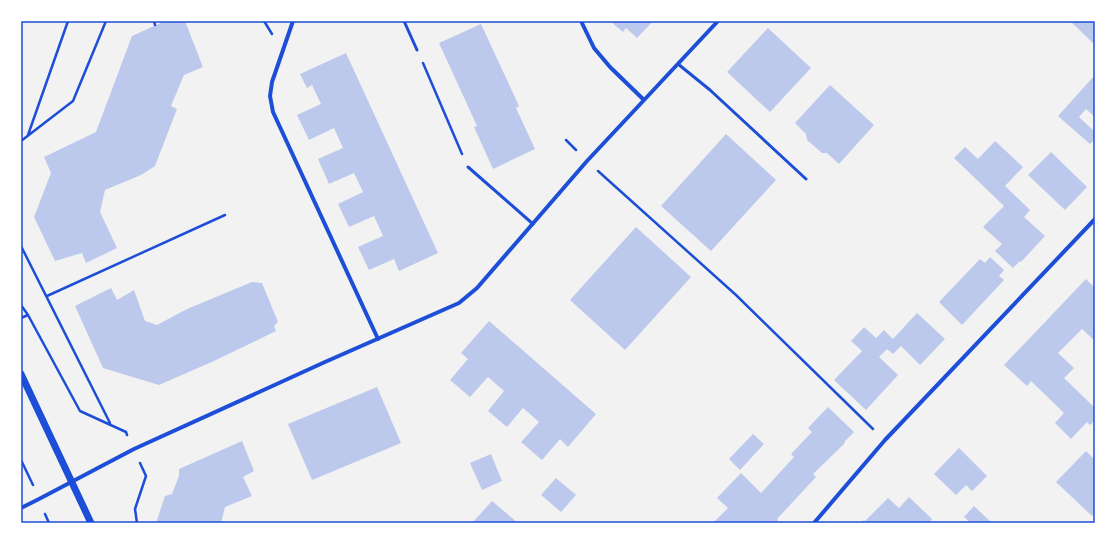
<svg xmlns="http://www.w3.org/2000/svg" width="1116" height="544" viewBox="0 0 1116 544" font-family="'DejaVu Sans',sans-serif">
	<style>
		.building { fill: #bdc9ec }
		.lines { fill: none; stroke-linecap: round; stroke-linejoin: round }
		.path { stroke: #1d4ed8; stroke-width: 2.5 }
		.service { stroke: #1d4ed8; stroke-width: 3 }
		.minor { stroke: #1d4ed8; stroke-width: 4 }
		.tertiary { stroke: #1d4ed8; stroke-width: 7 }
		.neatline { fill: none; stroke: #1d4ed8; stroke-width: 1.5 }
	</style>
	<rect width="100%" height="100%" fill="#f2f2f2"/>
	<path class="building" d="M 165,21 L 185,21 L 203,67 L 184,75 L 171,106 L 177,109 L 155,166 L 141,175 L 105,190 L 100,212 L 117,248 L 86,263 L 82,253 L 55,261 L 34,217 L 51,173 L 44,157 L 96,132 L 132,36 Z
		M 610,21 L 653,21 L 637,38 L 626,28 L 623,32 Z
		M 1070,21 L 1095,21 L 1095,45 Z
		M 481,24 L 519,106 L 516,108 L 535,149 L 493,169 L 474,127 L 477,126 L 439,43 Z
		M 768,28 L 811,68 L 770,112 L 727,72 Z
		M 346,53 L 438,253 L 399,271 L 394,259 L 369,270 L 358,247 L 383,236 L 379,227 L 374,216 L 349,227 L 338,204 L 363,192 L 354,173 L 329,184 L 318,159 L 343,148 L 334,128 L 309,140 L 297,115 L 321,104 L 312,85 L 307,88 L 300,74 Z
		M 1095,75 L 1095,117 L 1086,109 L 1079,117 L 1095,132 L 1095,139 L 1090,144 L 1058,116 Z
		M 830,85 L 874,125 L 839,164 L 827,153 L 822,153 L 814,146 L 807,140 L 806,134 L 795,123 Z
		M 726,134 L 776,180 L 711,251 L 661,206 Z
		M 995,141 L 1023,167 L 1005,186 L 1030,210 L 1024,217 L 1045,236 L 1021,262 L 1020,261 L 1013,268 L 995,251 L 1002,244 L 983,227 L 1004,206 L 954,158 L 965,147 L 978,159 Z
		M 1051,152 L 1087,187 L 1065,210 L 1028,175 Z
		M 636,227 L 691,277 L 625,350 L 570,300 Z
		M 990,257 L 1004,270 L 999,276 L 1004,280 L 962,325 L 939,302 L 980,259 L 985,263 Z
		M 1086,279 L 1095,288 L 1095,341 L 1082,329 L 1058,353 L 1074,368 L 1064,378 L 1095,408 L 1095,420 L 1090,425 L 1087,422 L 1071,439 L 1055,423 L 1064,413 L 1031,381 L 1027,386 L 1004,365 Z
		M 252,282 L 262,283 L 278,322 L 274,326 L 276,331 L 214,361 L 159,385 L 103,368 L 75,306 L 111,288 L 117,300 L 134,290 L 145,321 L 157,325 L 187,309 Z
		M 917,313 L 945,339 L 920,365 L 901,346 L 893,354 L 887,349 L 879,357 L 898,375 L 866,410 L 834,380 L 862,351 L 851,341 L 864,327 L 876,338 L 884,330 L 893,339 Z
		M 489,321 L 596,414 L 568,447 L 560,439 L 542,460 L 521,442 L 539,422 L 523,408 L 507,427 L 488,411 L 504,391 L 488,377 L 470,397 L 450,380 L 468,359 L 461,353 Z
		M 377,387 L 401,443 L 312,480 L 288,424 Z
		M 828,407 L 854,432 L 844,442 L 845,443 L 813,474 L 816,477 L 777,519 L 778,520 L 776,523 L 713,523 L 728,508 L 717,498 L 741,473 L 761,493 L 794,457 L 791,454 L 812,432 L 808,428 Z
		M 753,434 L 764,444 L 740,470 L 729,459 Z
		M 242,441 L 254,471 L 243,477 L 252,496 L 225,507 L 221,523 L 156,523 L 165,496 L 172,494 L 179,476 L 179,469 Z
		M 959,448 L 987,476 L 972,491 L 966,485 L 956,495 L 934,474 Z
		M 1086,451 L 1095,460 L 1095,513 L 1092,516 L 1056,482 Z
		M 491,454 L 502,481 L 482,490 L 470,463 Z
		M 556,478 L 576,495 L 561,512 L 541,495 Z
		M 909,497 L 932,519 L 929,523 L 861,523 L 864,520 L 865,521 L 888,498 L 899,508 Z
		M 492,501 L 512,518 L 518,523 L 472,523 Z
		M 974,506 L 992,523 L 971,523 L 964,517 Z"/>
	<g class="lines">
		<path class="path" d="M 154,21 L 155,25
			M 264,21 L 272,34
			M 423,63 L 462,154
			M 28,135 L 68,21
			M 566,140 L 576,150
			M 21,141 L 73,101 L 106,21
			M 598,171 L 736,295 L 873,429
			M 21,246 L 110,423
			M 47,296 L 225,215
			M 21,305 L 28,315 L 80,411 L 126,432 L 127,435
			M 21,318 L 28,315
			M 21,460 L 33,485
			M 45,514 L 49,523
			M 137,523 L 135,509 L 146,476 L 140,463"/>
		<path class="service" d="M 404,21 L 417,50
			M 678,64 L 710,90 L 806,179
			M 468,167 L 533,224"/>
		<path class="minor" d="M 293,21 L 272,82 L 270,96 L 273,112 L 378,339
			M 581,21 L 594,48 L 610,67 L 644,100
			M 21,508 L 39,499 L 134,449 L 325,362 L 459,303 L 477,288 L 587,161 L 718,21
			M 814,523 L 885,440 L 1095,219"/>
		<path class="tertiary" d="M 21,374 L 91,523"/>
	</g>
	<rect width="1116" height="544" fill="none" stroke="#ffffff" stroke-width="44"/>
	<rect x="22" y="22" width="1072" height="500" class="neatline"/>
</svg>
